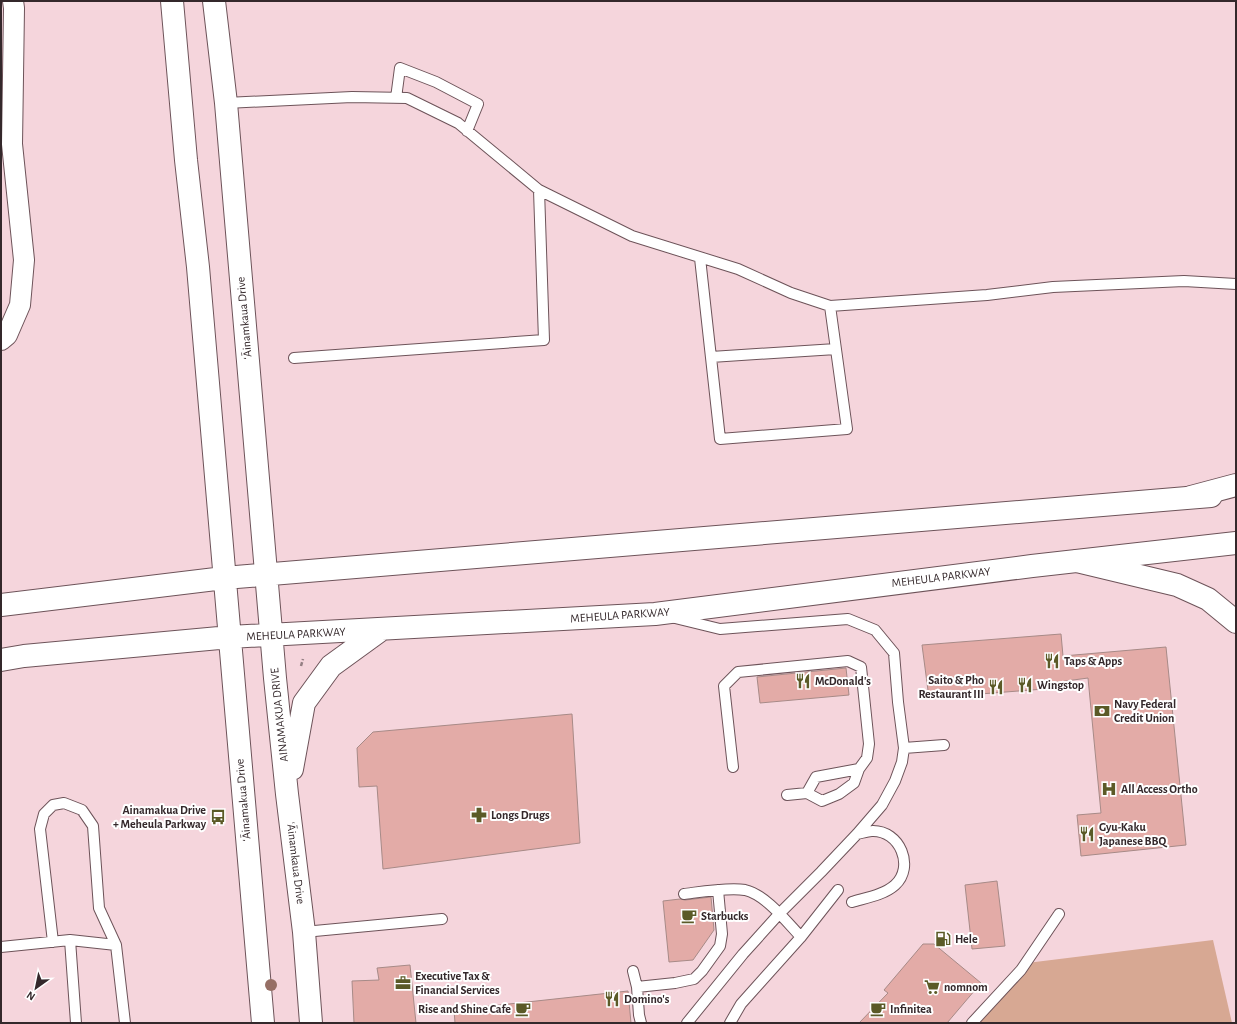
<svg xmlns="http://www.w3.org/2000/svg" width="1237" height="1024" viewBox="0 0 1237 1024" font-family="'Alegreya Sans',sans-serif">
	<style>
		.green { fill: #d7a893 }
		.building { fill: #e3aba7; stroke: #a78a87 }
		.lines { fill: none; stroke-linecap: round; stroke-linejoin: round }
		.lane-casing { stroke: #6d5359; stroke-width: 12 }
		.street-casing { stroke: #6d5359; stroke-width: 22 }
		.secondary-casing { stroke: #6d5359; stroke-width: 24 }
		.highway-casing { stroke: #6d5359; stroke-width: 24 }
		.path { stroke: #957f84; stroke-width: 2.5; stroke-dasharray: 4 2; stroke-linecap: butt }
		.lane { stroke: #fff; stroke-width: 10 }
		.street { stroke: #fff; stroke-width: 20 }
		.secondary { stroke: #fff; stroke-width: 22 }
		.highway { stroke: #fff; stroke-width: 22 }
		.tree { fill: #966f65 }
		.labels { text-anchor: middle; stroke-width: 4; stroke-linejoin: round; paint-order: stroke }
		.street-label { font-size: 12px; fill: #34282b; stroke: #fff }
		.poi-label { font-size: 12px; font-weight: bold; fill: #34282b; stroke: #fff; text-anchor: start }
	</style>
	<rect width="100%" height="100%" fill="#f5d5dc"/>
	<path class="green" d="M 1213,940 L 1232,1023 L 967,1023 L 1019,964 Z"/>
	<path class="building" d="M 1061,634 L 1063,656 L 1166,647 L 1186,845 L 1081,856 L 1077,815 L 1101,813 L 1088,678 L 1044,684 L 1044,689 L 929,698 L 922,645 Z
		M 846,668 L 849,695 L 760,703 L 757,677 Z
		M 572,714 L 580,843 L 383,869 L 377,786 L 359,787 L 357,748 L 373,732 Z
		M 997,881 L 1005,946 L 972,949 L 965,885 Z
		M 711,897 L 714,930 L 693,960 L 669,962 L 663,901 L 680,899 L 685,900 Z
		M 923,944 L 934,944 L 981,983 L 947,1023 L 859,1023 L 888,993 L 884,990 Z
		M 410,965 L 416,1023 L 354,1023 L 352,981 L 379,980 L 377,968 Z
		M 628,991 L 631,1023 L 455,1023 L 454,1010 Z"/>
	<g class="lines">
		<defs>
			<path id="lane" d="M 396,98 L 400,68 L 436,82 L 478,104 L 467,131
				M 226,103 L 352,97 L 407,98 L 458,123 L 539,190 L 632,236 L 738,269 L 791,293 L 830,306 L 987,295 L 1053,287 L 1184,281 L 1236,284
				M 700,258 L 720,439 L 847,429 L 830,306
				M 711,357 L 836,349
				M 294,358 L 544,340 L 539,190
				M 675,618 L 720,629 L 848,619 L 875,630 L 894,653 L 898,702 L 904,748 L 902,762 L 895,781 L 882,805 L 857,834 L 821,872 L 779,914 L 743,954 L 687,1023
				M 904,748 L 944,745
				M 733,767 L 724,686 L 738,672 L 848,661 L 861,667 L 869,744 L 867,758 L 859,769 L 854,783 L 839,794 L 822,801 L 807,793 L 787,795
				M 807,793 L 816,777 L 859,769
				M 684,894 C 700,892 729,887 745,890 C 766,895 786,921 801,937
				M 852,902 C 865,898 884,895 895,885 C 915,867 900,830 872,831 C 868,831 862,833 857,834
				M 304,932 L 442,919
				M 70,940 L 76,1023
				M 53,942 L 40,829 L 44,814 L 53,805 L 64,803 L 82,810 L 93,826 L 99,908 L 116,945
				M 1,947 L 70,940 L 116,945 L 125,1023
				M 633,971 L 637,987 L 639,1015 L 641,1023
				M 637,987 L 675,983 L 694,979 L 702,971 L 720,946 L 722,934 L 718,890
				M 730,1023 L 741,1004 L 801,937 L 838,890
				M 972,1023 L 1021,970 L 1059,914"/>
			<path id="street" d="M 1,340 L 7,335 L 20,305 L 24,260 L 12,144 L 14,8 L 13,1"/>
			<path id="secondary" d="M 172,1 L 186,160 L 198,267 L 263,1023
				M 214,1 L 226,103 L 275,678 L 287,794 L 304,932 L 311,1023
				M 1,605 L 224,578 L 1211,496
				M 1,660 L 24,656 L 230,637 L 655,614 L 1032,566 L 1236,543
				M 292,769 L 304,703 L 331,666 L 382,629"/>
			<path id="highway" d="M 1191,497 L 1236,485
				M 1077,561 L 1177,585 L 1208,599 L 1236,622"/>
		</defs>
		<use href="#lane" class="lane-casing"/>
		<use href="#street" class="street-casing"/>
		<use href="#secondary" class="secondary-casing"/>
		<use href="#highway" class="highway-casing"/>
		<path class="path" d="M 301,666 L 303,659"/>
		<use href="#lane" class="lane"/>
		<use href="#street" class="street"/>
		<use href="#secondary" class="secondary"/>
		<use href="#highway" class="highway"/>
	</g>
	<circle class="tree" cx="271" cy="985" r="6"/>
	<defs>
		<symbol id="restaurant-bare" viewBox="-9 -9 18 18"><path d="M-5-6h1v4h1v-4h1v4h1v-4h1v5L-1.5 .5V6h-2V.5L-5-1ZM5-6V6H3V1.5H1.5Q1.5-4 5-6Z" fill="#5b5a27" stroke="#fff" stroke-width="2.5" paint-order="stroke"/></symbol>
		<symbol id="bank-bare" viewBox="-9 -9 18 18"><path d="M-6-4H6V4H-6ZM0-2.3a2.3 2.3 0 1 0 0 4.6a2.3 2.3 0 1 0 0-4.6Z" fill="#5b5a27" stroke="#fff" stroke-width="2.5" paint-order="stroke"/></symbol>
		<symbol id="hospital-bare" viewBox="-9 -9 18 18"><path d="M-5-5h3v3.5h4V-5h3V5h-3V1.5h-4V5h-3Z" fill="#5b5a27" stroke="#fff" stroke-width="2.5" paint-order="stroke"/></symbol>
		<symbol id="pharmacy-bare" viewBox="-9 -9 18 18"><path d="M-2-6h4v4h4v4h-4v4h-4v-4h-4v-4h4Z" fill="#5b5a27" stroke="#fff" stroke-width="2.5" paint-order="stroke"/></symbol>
		<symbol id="bus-bare" viewBox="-9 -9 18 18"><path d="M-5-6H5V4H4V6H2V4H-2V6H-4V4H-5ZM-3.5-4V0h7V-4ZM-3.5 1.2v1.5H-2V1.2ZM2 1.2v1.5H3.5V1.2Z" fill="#5b5a27" stroke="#fff" stroke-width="2.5" paint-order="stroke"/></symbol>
		<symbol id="cafe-bare" viewBox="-9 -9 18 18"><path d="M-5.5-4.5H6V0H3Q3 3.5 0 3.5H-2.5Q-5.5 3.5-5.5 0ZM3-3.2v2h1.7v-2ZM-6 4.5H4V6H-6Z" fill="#5b5a27" stroke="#fff" stroke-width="2.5" paint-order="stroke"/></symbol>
		<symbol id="fuel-bare" viewBox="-9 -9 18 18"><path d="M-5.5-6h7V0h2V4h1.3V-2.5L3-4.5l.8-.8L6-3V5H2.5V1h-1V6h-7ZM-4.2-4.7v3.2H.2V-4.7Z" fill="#5b5a27" stroke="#fff" stroke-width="2.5" paint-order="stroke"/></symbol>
		<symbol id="office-bare" viewBox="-9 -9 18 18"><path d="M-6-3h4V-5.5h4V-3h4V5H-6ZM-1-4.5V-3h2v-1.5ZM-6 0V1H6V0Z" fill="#5b5a27" stroke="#fff" stroke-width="2.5" paint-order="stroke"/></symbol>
		<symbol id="supermarket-bare" viewBox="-9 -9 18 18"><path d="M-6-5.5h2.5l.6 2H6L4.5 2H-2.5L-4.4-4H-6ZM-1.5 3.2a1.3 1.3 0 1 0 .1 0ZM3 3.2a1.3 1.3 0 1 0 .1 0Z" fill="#5b5a27" stroke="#fff" stroke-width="2.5" paint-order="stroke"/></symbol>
	</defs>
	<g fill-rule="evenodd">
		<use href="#restaurant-bare" x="1041" y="650" width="22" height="22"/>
		<use href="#restaurant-bare" x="792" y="670" width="22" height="22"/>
		<use href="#restaurant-bare" x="1014" y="674" width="22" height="22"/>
		<use href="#restaurant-bare" x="985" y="676" width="22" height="22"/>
		<use href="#bank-bare" x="1091" y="700" width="22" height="22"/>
		<use href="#hospital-bare" x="1098" y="778" width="22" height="22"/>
		<use href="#pharmacy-bare" x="468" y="804" width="22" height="22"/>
		<use href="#bus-bare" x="207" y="806" width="22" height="22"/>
		<use href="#restaurant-bare" x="1076" y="823" width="22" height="22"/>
		<use href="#cafe-bare" x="678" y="905" width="22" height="22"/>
		<use href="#fuel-bare" x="932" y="928" width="22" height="22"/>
		<use href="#office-bare" x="392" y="972" width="22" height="22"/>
		<use href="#supermarket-bare" x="921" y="976" width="22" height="22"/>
		<use href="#restaurant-bare" x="601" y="988" width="22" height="22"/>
		<use href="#cafe-bare" x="512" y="998" width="22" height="22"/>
		<use href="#cafe-bare" x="867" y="998" width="22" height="22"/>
	</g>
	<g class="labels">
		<g class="street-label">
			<text transform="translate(244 318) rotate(-95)" y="4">ʻĀinamkaua Drive</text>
			<text transform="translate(941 577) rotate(-7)" y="4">MEHEULA PARKWAY</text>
			<text transform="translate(620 615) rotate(-4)" y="4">MEHEULA PARKWAY</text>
			<text transform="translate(296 634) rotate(-3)" y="4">MEHEULA PARKWAY</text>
			<text transform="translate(279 715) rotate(-96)" y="4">AINAMAKUA DRIVE</text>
			<text transform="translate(243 800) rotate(-95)" y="4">ʻĀinamakua Drive</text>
			<text transform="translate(296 863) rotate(83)" y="4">ʻĀinamkaua Drive</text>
		</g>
		<g class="poi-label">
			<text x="1064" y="665">Taps &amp; Apps</text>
			<text x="984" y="684" text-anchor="end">Saito &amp; Pho<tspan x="984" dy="14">Restaurant III</tspan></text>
			<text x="815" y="685">McDonald's</text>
			<text x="1037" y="689">Wingstop</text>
			<text x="1114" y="708">Navy Federal<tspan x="1114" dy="14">Credit Union</tspan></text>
			<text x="1121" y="793">All Access Ortho</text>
			<text x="206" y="814" text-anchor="end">Ainamakua Drive<tspan x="206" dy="14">+ Meheula Parkway</tspan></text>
			<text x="491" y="819">Longs Drugs</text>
			<text x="1099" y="831">Gyu-Kaku<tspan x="1099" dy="14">Japanese BBQ</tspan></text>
			<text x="701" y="920">Starbucks</text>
			<text x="955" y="943">Hele</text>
			<text x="415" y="980">Executive Tax &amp;<tspan x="415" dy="14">Financial Services</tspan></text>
			<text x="944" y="991">nomnom</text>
			<text x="624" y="1003">Domino's</text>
			<text x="511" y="1013" text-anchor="end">Rise and Shine Cafe</text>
			<text x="890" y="1013">Infinitea</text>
		</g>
	</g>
	<rect width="1237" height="1024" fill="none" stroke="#34282b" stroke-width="4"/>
	<g transform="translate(36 988) rotate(213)" stroke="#ffffff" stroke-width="3" paint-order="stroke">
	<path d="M0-3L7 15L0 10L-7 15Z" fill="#34282b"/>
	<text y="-6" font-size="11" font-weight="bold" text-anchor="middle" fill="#34282b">N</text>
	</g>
</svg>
